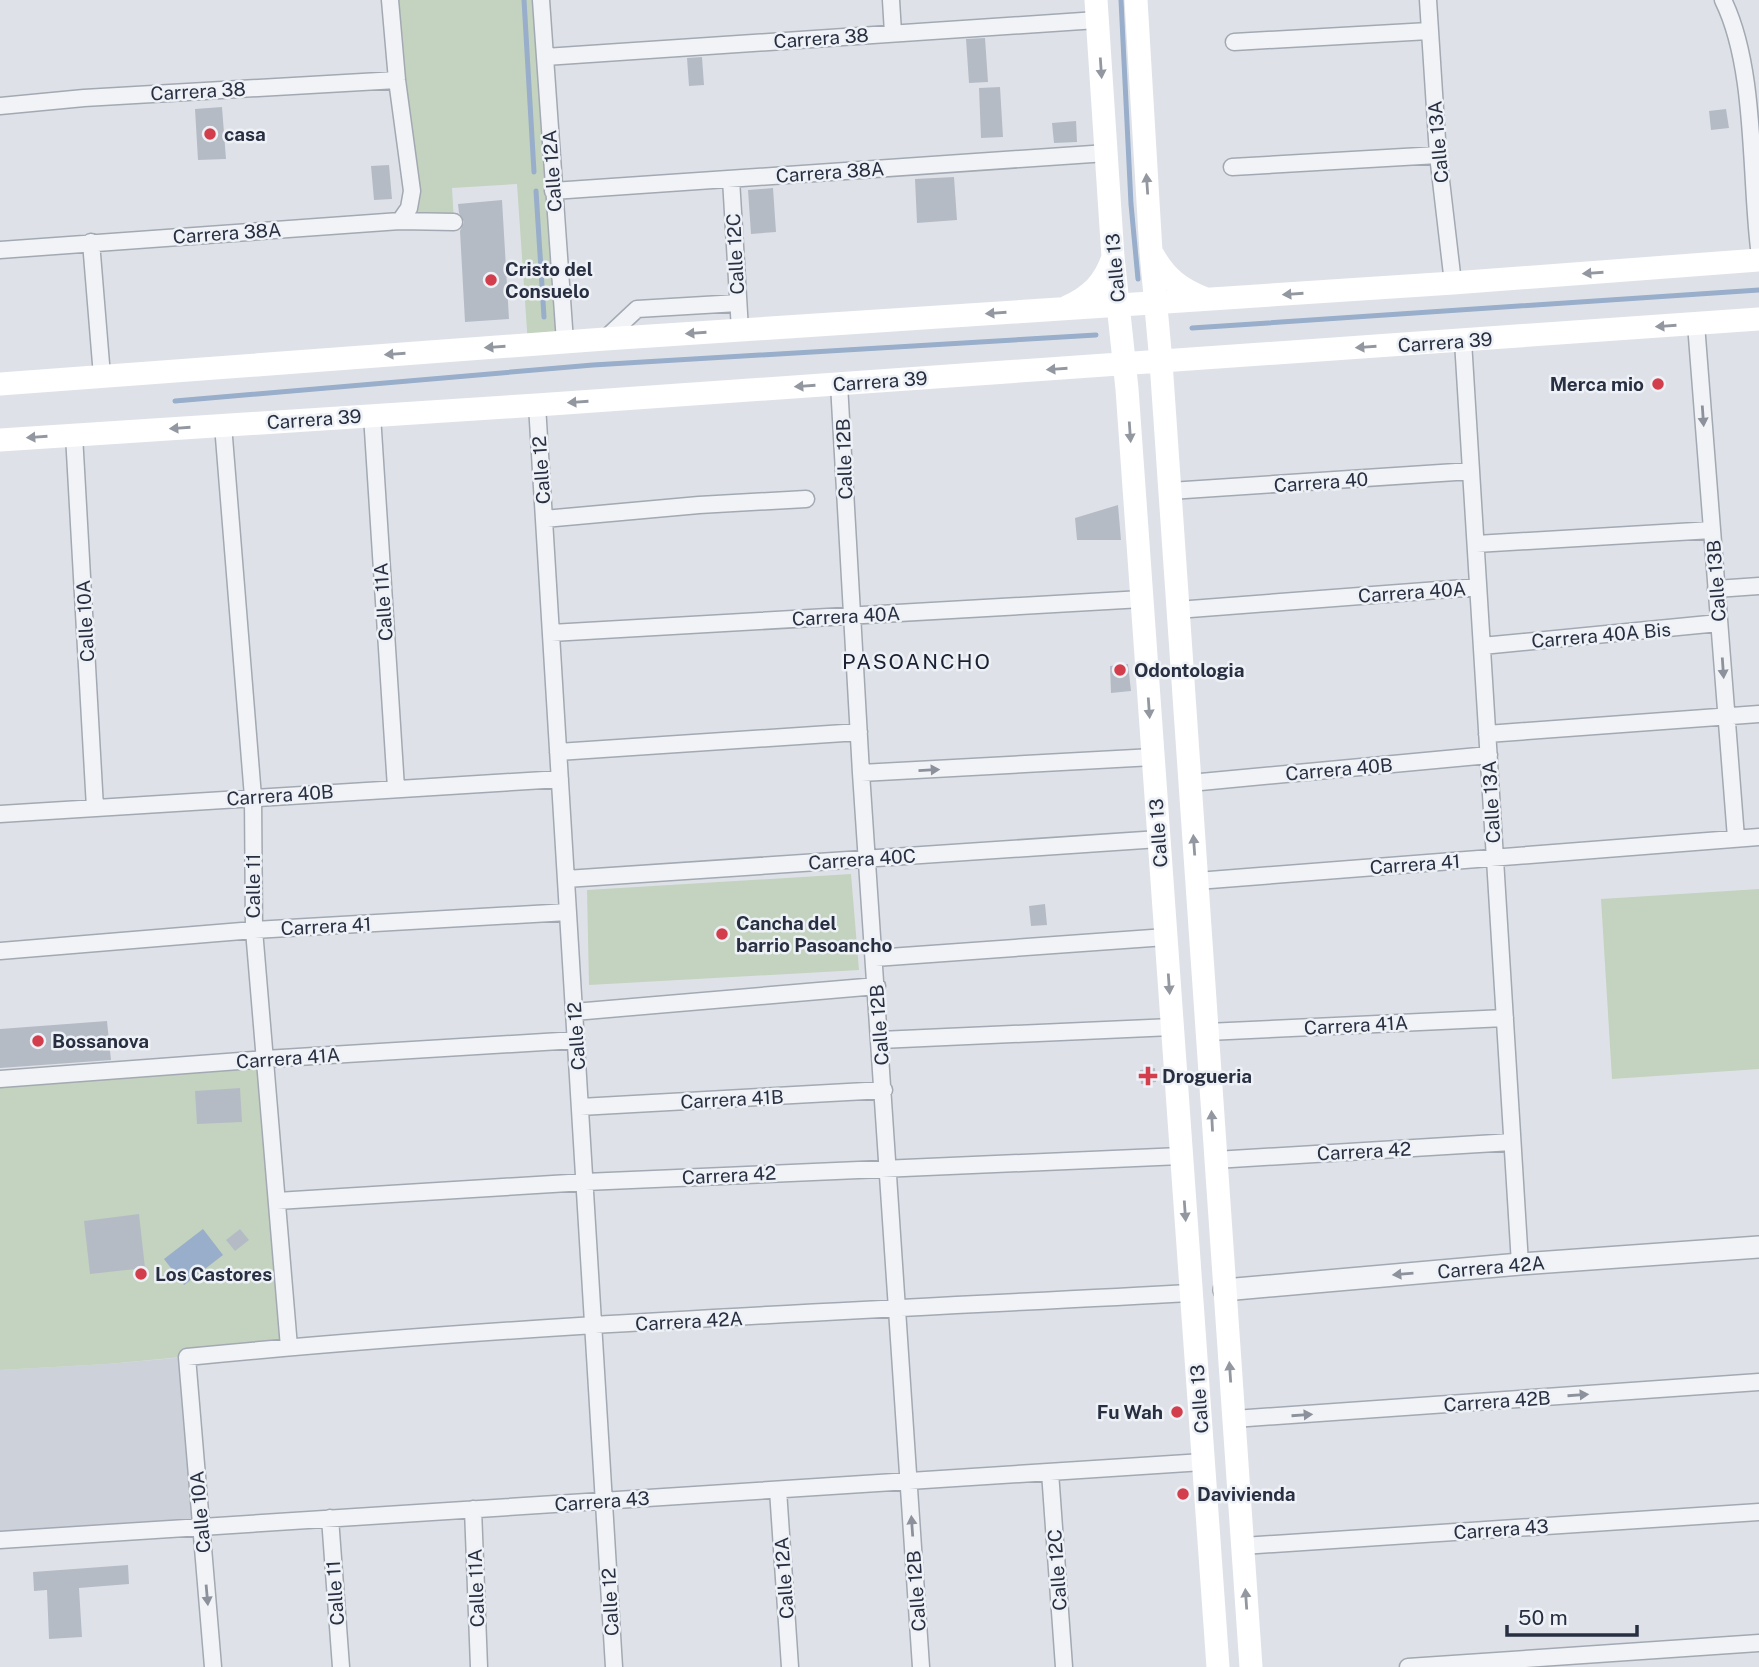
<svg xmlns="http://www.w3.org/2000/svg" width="1759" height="1667" viewBox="0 0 1759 1667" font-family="'Public Sans',sans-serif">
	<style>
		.built { fill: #ccd1da }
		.green { fill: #c3d3bf }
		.water { fill: #98aeca }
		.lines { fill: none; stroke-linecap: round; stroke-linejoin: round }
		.stream { stroke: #98aeca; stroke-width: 5 }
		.building { fill: #b5bbc5 }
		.minor-casing { stroke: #a3a9b2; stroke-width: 19 }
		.tertiary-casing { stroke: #a3a9b2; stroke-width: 24 }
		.minor { stroke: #f1f3f7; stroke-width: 16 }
		.tertiary { stroke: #f1f3f7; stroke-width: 21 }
		.secondary { stroke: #fff; stroke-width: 23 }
		.oneway { fill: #9397a0 }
		.oneway2 { fill: #8c919c }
		.poi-dot { fill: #d33e4d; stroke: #eef1f6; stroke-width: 2.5 }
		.labels { text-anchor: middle; stroke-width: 5; stroke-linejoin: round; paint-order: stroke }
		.street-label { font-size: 19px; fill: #272f40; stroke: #eef1f6 }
		.poi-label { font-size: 19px; font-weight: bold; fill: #272f40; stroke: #eef1f6; text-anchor: start }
		.neighbourhood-label { font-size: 21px; letter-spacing: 2px; fill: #192031; stroke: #eef1f6 }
	</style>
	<rect width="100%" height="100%" fill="#dee2e8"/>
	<path class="built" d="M 187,1357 L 201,1527 L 0,1540 L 0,1370 L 108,1364 Z"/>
	<path class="green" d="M 390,0 L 541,0 L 565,342 L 528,345 L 517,184 L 452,188 L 454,222 L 400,221 L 409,208 Z
		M 851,874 L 859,970 L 589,985 L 587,890 Z
		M 1759,889 L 1759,1069 L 1612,1079 L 1601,899 Z
		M 265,1059 L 289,1347 L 108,1364 L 0,1370 L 0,1079 Z"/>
	<path class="water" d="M 203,1229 L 223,1255 L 184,1285 L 164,1259 Z"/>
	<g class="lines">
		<path class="stream" d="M 524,0 L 534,172
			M 1121,0 L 1131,204 L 1138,279
			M 536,191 L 544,317
			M 1192,328 L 1759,290
			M 175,401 L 593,365 L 1096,335"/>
	</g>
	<path class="building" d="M 985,38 L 988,82 L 969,83 L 966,39 Z
		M 702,57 L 704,85 L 689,86 L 687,58 Z
		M 1000,87 L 1003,137 L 981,138 L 979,88 Z
		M 222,107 L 226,159 L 198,160 L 195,109 Z
		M 1726,109 L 1729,128 L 1711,130 L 1709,111 Z
		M 1076,121 L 1077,142 L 1054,143 L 1052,123 Z
		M 389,165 L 392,199 L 374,200 L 371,166 Z
		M 954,177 L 957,220 L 917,223 L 915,179 Z
		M 773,188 L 776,232 L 751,234 L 748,190 Z
		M 502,200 L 509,319 L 465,322 L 460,231 L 464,222 L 459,213 L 458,204 Z
		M 1118,505 L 1121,540 L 1077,540 L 1075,518 Z
		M 1128,664 L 1131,691 L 1111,693 L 1110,666 Z
		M 1045,904 L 1047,925 L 1031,926 L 1029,906 Z
		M 107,1021 L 111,1060 L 0,1068 L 0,1029 Z
		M 1155,1068 L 1156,1082 L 1141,1084 L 1140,1070 Z
		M 240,1088 L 242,1122 L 197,1124 L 195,1091 Z
		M 139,1214 L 145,1268 L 90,1274 L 84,1221 Z
		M 240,1229 L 249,1240 L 235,1251 L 226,1240 Z
		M 128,1565 L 129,1584 L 79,1588 L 82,1637 L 49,1639 L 47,1590 L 34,1591 L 33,1572 Z"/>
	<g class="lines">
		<defs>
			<path id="minor" d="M 390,0 L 397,80 L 412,191 L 409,208 L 400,221
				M 541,0 L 565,342
				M 891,0 L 893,33
				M 1428,0 L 1438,155 L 1453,283
				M 1723,0 C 1756,67 1750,173 1759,248
				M 1234,42 L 1429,31
				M 545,57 L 1097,20
				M 0,106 L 84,98 L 397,80
				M 1232,167 L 1438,155
				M 731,179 L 740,330
				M 553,191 L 1107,153
				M 91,242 L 102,376
				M 0,250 L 400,221 L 454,222
				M 1696,324 L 1736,838
				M 605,339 L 637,309 L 738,303
				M 1463,341 L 1520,1264
				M 839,384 L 861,773 L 921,1667
				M 537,405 L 614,1667
				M 372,415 L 396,788
				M 223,425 L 253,797 L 254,930 L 289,1347
				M 74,435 L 95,808
				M 1170,491 L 1471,471
				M 544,519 L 699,505 L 806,499
				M 1476,544 L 1712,530
				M 1716,589 L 1759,586
				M 1177,610 L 1478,587
				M 551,633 L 1142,599
				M 1482,646 L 1719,623
				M 1487,734 L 1759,714
				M 558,752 L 859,732
				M 861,773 L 1153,757
				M 1190,783 L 1489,755
				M 0,814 L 560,779
				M 566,879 L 1159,839
				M 1197,881 L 1759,837
				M 0,951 L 254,930 L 568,912
				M 875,958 L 1166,937
				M 574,1012 L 877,986
				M 1207,1032 L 1505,1018
				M 880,1040 L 1172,1027
				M 0,1079 L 265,1059 L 576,1040
				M 580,1107 L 884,1090
				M 1215,1160 L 1512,1142
				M 277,1201 L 585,1182 L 1181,1156
				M 1234,1419 L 1759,1382
				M 1050,1472 L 1064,1667
				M 778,1490 L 790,1667
				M 473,1509 L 479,1667
				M 330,1518 L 341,1667
				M 0,1540 L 1203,1462
				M 1243,1546 L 1759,1512
				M 213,1667 L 187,1357 C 521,1324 857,1311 1191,1293
				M 1408,1667 L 1759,1643"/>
			<path id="tertiary" d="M 1224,1290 L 1520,1264 L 1759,1247"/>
		</defs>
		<use href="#minor" class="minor-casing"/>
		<use href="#tertiary" class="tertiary-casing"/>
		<use href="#minor" class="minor"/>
		<use href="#tertiary" class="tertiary"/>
		<path class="secondary" d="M 1096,0 L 1113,257 L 1127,389 L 1218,1667
			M 1136,0 L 1151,252 L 1161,362 L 1251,1667
			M 1153,255 C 1166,278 1181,290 1206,299
			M 1067,307 C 1091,296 1105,282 1113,257
			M 0,384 L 605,339 L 1453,283 L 1759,260
			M 0,440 L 537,405 L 1759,319"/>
	</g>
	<defs><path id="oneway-solid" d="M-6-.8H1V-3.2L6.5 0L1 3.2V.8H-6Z" transform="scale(1.75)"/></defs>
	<g class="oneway">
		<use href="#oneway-solid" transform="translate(1101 68) rotate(86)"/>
		<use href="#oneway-solid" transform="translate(1147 184) rotate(-94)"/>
		<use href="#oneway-solid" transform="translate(1593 273) rotate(176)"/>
		<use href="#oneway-solid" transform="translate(1293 294) rotate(176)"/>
		<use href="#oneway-solid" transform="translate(996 313) rotate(176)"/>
		<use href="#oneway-solid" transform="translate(1666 326) rotate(176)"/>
		<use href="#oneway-solid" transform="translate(696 333) rotate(176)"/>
		<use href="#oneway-solid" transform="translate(495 347) rotate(176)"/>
		<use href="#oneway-solid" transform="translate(1366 347) rotate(176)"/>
		<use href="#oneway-solid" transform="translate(395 354) rotate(176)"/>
		<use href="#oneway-solid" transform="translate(1057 369) rotate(176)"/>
		<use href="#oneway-solid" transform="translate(805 386) rotate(176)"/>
		<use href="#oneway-solid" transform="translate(578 402) rotate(176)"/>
		<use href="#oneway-solid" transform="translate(180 428) rotate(176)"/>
		<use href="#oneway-solid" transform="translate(1130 432) rotate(86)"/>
		<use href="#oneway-solid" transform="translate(37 437) rotate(176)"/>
		<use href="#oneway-solid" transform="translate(1149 708) rotate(86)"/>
		<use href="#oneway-solid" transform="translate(1194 845) rotate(-94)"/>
		<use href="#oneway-solid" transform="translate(1169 984) rotate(86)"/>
		<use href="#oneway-solid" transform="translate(1212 1121) rotate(-93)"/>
		<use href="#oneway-solid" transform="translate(1185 1211) rotate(86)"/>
		<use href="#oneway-solid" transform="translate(1230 1372) rotate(-94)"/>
		<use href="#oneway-solid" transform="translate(1246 1599) rotate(-94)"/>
	</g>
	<g class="oneway2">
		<use href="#oneway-solid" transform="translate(1703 416) rotate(86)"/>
		<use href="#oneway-solid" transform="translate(1723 668) rotate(86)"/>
		<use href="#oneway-solid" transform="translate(929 770) rotate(-3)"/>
		<use href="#oneway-solid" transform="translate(1403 1274) rotate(175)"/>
		<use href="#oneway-solid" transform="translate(1578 1395) rotate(-4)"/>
		<use href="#oneway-solid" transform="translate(1302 1415) rotate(-4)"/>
		<use href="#oneway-solid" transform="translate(912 1526) rotate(-94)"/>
		<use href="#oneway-solid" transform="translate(207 1595) rotate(85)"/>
	</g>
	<g class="poi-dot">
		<circle cx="210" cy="134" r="7"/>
		<circle cx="491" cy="280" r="7"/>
		<circle cx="1658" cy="384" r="7"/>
		<circle cx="1120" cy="670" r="7"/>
		<circle cx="722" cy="934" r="7"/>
		<circle cx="38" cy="1041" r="7"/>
		<path d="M1144.5 1065.5h7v7h7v7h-7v7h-7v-7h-7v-7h7z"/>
		<circle cx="141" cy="1274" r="7"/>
		<circle cx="1177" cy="1412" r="7"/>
		<circle cx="1183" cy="1494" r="7"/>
	</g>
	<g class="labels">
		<g class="street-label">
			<text transform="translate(821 38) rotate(-4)" y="7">Carrera 38</text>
			<text transform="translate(198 91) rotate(-3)" y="7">Carrera 38</text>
			<text transform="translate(1438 142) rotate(-95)" y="7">Calle 13A</text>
			<text transform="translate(552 171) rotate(-94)" y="7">Calle 12A</text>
			<text transform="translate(830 172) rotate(-4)" y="7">Carrera 38A</text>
			<text transform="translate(227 233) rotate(-4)" y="7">Carrera 38A</text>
			<text transform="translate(735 254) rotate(-93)" y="7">Calle 12C</text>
			<text transform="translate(1115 268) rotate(-95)" y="7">Calle 13</text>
			<text transform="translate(1445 342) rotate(-4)" y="7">Carrera 39</text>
			<text transform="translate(880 381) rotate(-4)" y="7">Carrera 39</text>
			<text transform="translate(314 419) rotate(-4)" y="7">Carrera 39</text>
			<text transform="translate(844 459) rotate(-92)" y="7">Calle 12B</text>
			<text transform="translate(541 470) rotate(-94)" y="7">Calle 12</text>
			<text transform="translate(1321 482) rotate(-4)" y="7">Carrera 40</text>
			<text transform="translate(1716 581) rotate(-94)" y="7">Calle 13B</text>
			<text transform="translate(1412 592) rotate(-4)" y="7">Carrera 40A</text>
			<text transform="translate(383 602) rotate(-94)" y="7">Calle 11A</text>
			<text transform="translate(846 616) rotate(-3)" y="7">Carrera 40A</text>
			<text transform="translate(85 621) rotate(-93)" y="7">Calle 10A</text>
			<text transform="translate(1601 635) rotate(-5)" y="7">Carrera 40A Bis</text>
			<text transform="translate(1339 769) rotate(-5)" y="7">Carrera 40B</text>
			<text transform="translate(280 795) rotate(-4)" y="7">Carrera 40B</text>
			<text transform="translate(1491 802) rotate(-93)" y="7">Calle 13A</text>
			<text transform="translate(1158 833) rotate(-94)" y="7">Calle 13</text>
			<text transform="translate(862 859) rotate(-4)" y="7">Carrera 40C</text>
			<text transform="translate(1415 864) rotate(-4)" y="7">Carrera 41</text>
			<text transform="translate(253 886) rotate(-90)" y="7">Calle 11</text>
			<text transform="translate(326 926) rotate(-3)" y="7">Carrera 41</text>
			<text transform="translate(879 1025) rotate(-94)" y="7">Calle 12B</text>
			<text transform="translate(1356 1025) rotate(-3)" y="7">Carrera 41A</text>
			<text transform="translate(576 1036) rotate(-94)" y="7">Calle 12</text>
			<text transform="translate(288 1058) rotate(-4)" y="7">Carrera 41A</text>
			<text transform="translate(732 1099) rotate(-3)" y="7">Carrera 41B</text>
			<text transform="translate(1364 1151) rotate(-3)" y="7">Carrera 42</text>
			<text transform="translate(729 1175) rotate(-3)" y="7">Carrera 42</text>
			<text transform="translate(1491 1267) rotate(-5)" y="7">Carrera 42A</text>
			<text transform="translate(689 1321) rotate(-3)" y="7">Carrera 42A</text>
			<text transform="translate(1199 1399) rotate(-94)" y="7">Calle 13</text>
			<text transform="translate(1497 1401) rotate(-4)" y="7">Carrera 42B</text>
			<text transform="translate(602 1501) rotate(-4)" y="7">Carrera 43</text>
			<text transform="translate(200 1512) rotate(-95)" y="7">Calle 10A</text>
			<text transform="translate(1501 1529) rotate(-4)" y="7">Carrera 43</text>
			<text transform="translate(1057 1570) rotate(-94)" y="7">Calle 12C</text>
			<text transform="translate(784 1578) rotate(-94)" y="7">Calle 12A</text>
			<text transform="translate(476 1588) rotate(-92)" y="7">Calle 11A</text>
			<text transform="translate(916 1591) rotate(-94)" y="7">Calle 12B</text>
			<text transform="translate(335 1593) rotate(-94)" y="7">Calle 11</text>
			<text transform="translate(610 1602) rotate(-93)" y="7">Calle 12</text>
		</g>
		<g class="poi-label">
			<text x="224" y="141">casa</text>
			<text x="505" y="276">Cristo del<tspan x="505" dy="22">Consuelo</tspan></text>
			<text x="1644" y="391" text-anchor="end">Merca mio</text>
			<text x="1134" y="677">Odontologia</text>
			<text x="736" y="930">Cancha del<tspan x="736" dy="22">barrio Pasoancho</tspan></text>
			<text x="52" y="1048">Bossanova</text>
			<text x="1162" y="1083">Drogueria</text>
			<text x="155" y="1281">Los Castores</text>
			<text x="1163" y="1419" text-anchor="end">Fu Wah</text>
			<text x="1197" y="1501">Davivienda</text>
		</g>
		<g class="neighbourhood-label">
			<text x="917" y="669">PASOANCHO</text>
		</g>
	</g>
	<path d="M1507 1625v10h130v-10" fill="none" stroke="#272f40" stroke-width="3.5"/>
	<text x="1518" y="1625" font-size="21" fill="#272f40" stroke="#eef1f6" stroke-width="5" paint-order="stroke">50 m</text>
</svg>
